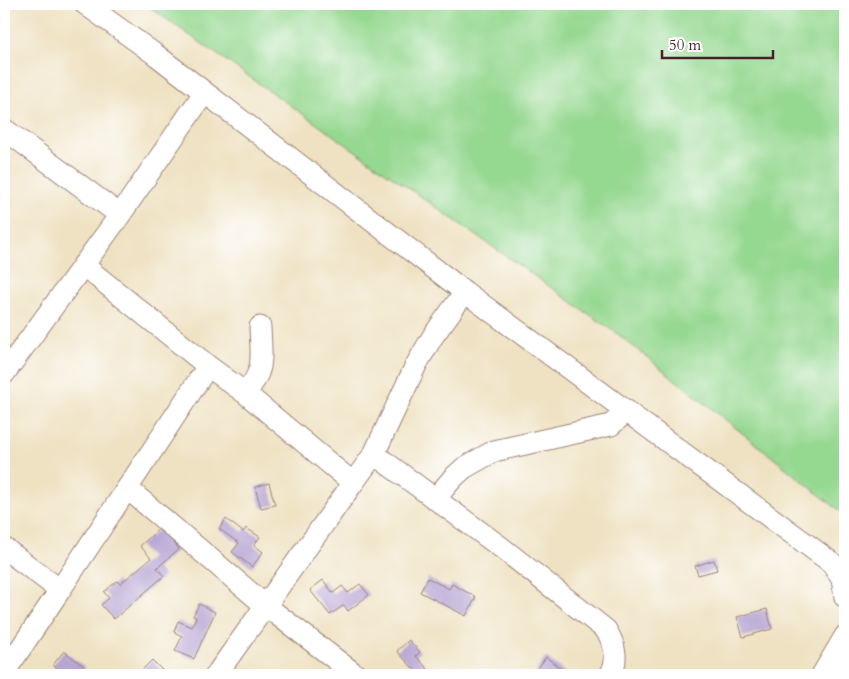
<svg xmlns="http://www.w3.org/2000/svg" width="849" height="679" viewBox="0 0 849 679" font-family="Cardo,serif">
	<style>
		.green { fill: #95d890; stroke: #707c5e }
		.building { fill: #b7a6d4 }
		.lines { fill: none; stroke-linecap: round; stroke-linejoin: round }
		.minor-casing { stroke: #9c8076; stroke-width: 23 }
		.minor { stroke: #fff; stroke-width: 21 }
	</style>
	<rect width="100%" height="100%" fill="#fff"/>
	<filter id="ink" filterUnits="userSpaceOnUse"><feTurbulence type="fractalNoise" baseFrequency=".02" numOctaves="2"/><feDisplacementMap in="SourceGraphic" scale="10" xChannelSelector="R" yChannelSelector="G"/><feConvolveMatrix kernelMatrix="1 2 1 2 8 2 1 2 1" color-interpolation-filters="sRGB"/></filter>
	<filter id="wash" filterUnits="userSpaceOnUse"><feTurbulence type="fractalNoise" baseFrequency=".0096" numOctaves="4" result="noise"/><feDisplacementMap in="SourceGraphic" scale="20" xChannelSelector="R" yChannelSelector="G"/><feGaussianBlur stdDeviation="1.12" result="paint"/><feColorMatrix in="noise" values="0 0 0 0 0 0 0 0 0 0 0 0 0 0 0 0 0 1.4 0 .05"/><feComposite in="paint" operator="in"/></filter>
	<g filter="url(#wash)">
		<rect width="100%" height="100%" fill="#efe2c2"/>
		<path class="green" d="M 145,4 L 845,4 L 845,515 L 619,335 Z"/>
		<g id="blocks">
			<path class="building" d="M 269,483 L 275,505 L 261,508 L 255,487 Z
				M 226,519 L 243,532 L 246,528 L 260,537 L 254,545 L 263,552 L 252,567 L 232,552 L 239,543 L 219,529 Z
				M 161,527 L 179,549 L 157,568 L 164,576 L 114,619 L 101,605 L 109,598 L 104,592 L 117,581 L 120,584 L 151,558 L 140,546 Z
				M 714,560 L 717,570 L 698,575 L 695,566 Z
				M 428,578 L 449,589 L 452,584 L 476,597 L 466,616 L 420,592 Z
				M 323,580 L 333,593 L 342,586 L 348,593 L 360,584 L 369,595 L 348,611 L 344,605 L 330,615 L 310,590 Z
				M 199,604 L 215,612 L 194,659 L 175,651 L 182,636 L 174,632 L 178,621 L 192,627 L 196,617 L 193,616 Z
				M 767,609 L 772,629 L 743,637 L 737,617 Z
				M 409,640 L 420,652 L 416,656 L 428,669 L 421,675 L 419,675 L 397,651 Z
				M 64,651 L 85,667 L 78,675 L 58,675 L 61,671 L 53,665 Z
				M 546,657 L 566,673 L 565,675 L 541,675 L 536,671 Z
				M 152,660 L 167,675 L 137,675 Z"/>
		</g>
	</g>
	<g filter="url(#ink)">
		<use href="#blocks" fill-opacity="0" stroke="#9c8076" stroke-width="1"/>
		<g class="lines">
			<defs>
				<path id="minor" d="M 85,4 L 156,55 L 465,292
					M 4,129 L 120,215
					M 208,366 L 245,393
					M 4,374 L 120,215 L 204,93
					M 374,454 L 502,548 L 606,630 C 615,644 619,661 610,675
					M 353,483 L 374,454 L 416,365 L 433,336 L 465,292 L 832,563 L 842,579 L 845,597
					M 128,489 L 266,606 L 356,675
					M 435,499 L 453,478 L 464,468 L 494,451 L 611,425 L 627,411
					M 4,548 L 60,590 L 4,673
					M 60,590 L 208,366 L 83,265
					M 216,675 L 353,483 L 245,393 C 266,370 261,356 260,327
					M 822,675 L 845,636"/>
			</defs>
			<use href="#minor" class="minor-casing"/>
			<use href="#minor" class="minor"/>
		</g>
	</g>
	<rect width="849" height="679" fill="none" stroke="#fff" stroke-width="20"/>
	<path d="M662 50v8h111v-8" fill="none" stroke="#4a1f2b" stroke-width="2.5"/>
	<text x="669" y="50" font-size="15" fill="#4a1f2b" stroke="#ffffff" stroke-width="4" paint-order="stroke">50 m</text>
</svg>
